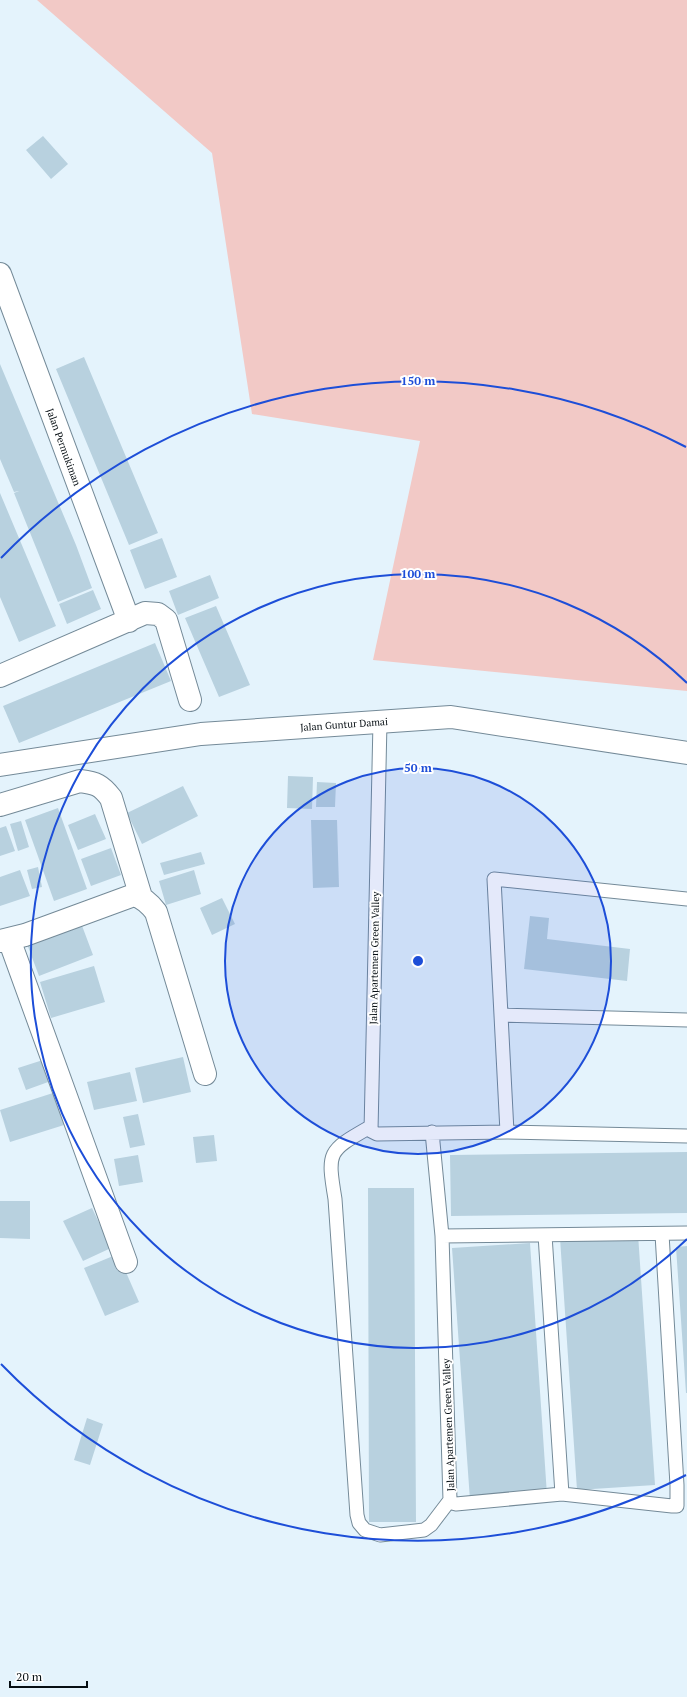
<svg xmlns="http://www.w3.org/2000/svg" width="687" height="1697" viewBox="0 0 687 1697" font-family="'PT Serif',serif">
	<style>
		.green { fill: #f2c9c6 }
		.building { fill: #b8d1df }
		.lines { fill: none; stroke-linecap: round; stroke-linejoin: round }
		.lane-casing { stroke: #748a98; stroke-width: 15 }
		.street-casing { stroke: #748a98; stroke-width: 24 }
		.lane { stroke: #fff; stroke-width: 13 }
		.street { stroke: #fff; stroke-width: 22 }
		.ring { fill: none; stroke: #1d4ed8; stroke-width: 2 }
		.labels { text-anchor: middle; stroke-width: 4; stroke-linejoin: round; paint-order: stroke }
		.street-label { font-size: 10px; fill: #060e13; stroke: #fff }
		.centre { fill: #1d4ed8; stroke: #fff; stroke-width: 2 }
		.ring-label { font-size: 12px; text-anchor: middle; font-weight: bold; fill: #1d4ed8; stroke: #fff; stroke-width: 4; stroke-linejoin: round; paint-order: stroke }
	</style>
	<rect width="100%" height="100%" fill="#e4f3fc"/>
	<path class="green" d="M 37,0 L 687,0 L 687,691 L 373,660 L 420,441 L 252,414 L 212,153 Z"/>
	<path class="building" d="M 43,136 L 68,164 L 51,179 L 26,150 Z
		M 84,357 L 158,533 L 129,545 L 56,369 Z
		M 0,364 L 76,545 L 71,547 L 76,545 L 92,588 L 58,602 L 14,493 L 19,491 L 14,492 L 0,459 Z
		M 0,493 L 56,626 L 19,642 L 0,597 Z
		M 162,538 L 177,577 L 145,589 L 130,550 Z
		M 210,575 L 219,598 L 178,615 L 169,591 Z
		M 93,590 L 101,609 L 67,624 L 59,604 Z
		M 216,606 L 250,685 L 219,697 L 185,618 Z
		M 155,643 L 171,681 L 19,743 L 3,706 Z
		M 288,776 L 313,777 L 312,809 L 287,808 Z
		M 317,782 L 336,783 L 335,807 L 316,807 Z
		M 183,786 L 198,816 L 142,844 L 127,813 Z
		M 58,808 L 87,889 L 54,901 L 25,820 Z
		M 95,814 L 106,839 L 78,850 L 68,825 Z
		M 311,820 L 337,820 L 339,887 L 313,888 Z
		M 21,821 L 29,847 L 18,851 L 10,824 Z
		M 6,826 L 15,851 L 0,856 L 0,828 Z
		M 111,848 L 121,875 L 91,886 L 81,859 Z
		M 201,852 L 205,864 L 164,875 L 160,863 Z
		M 38,867 L 42,887 L 32,889 L 27,870 Z
		M 20,870 L 30,896 L 0,906 L 0,877 Z
		M 194,870 L 201,894 L 166,905 L 159,881 Z
		M 222,898 L 235,924 L 212,935 L 200,908 Z
		M 530,916 L 549,918 L 547,939 L 630,949 L 627,981 L 524,969 Z
		M 81,923 L 93,955 L 39,976 L 27,944 Z
		M 94,966 L 105,1002 L 51,1018 L 40,982 Z
		M 183,1057 L 191,1092 L 143,1103 L 135,1068 Z
		M 43,1060 L 51,1081 L 26,1090 L 18,1068 Z
		M 130,1072 L 137,1101 L 94,1110 L 87,1082 Z
		M 53,1093 L 64,1125 L 10,1142 L 0,1110 Z
		M 138,1114 L 145,1145 L 130,1148 L 123,1117 Z
		M 214,1135 L 217,1161 L 196,1163 L 193,1137 Z
		M 687,1152 L 687,1213 L 451,1216 L 450,1155 Z
		M 138,1155 L 143,1182 L 119,1186 L 114,1159 Z
		M 368,1188 L 414,1188 L 416,1522 L 369,1522 Z
		M 0,1201 L 30,1201 L 30,1239 L 0,1238 Z
		M 92,1208 L 111,1248 L 83,1261 L 63,1221 Z
		M 638,1234 L 655,1485 L 577,1490 L 560,1238 Z
		M 530,1243 L 547,1495 L 470,1500 L 452,1248 Z
		M 687,1246 L 687,1393 L 686,1393 L 676,1247 Z
		M 118,1254 L 139,1302 L 105,1316 L 84,1268 Z
		M 87,1418 L 103,1424 L 90,1465 L 74,1460 Z"/>
	<g class="lines">
		<defs>
			<path id="lane" d="M 380,722 L 371,1131 L 377,1134 L 507,1132 L 687,1136
				M 501,1015 L 687,1020
				M 370,1127 C 328,1151 327,1151 335,1199 L 357,1515 L 359,1523 L 365,1530 L 380,1535 L 424,1530 L 431,1525 L 450,1500
				M 432,1132 L 442,1236 L 450,1500 L 452,1503 L 456,1504 L 562,1494
				M 507,1132 L 494,879 L 687,899
				M 545,1235 L 562,1494 L 672,1506 L 677,1506 L 677,1485 L 662,1234
				M 442,1236 L 687,1233"/>
			<path id="street" d="M 0,274 L 129,621
				M 0,676 L 145,613 L 158,614 L 166,620 L 190,700
				M 0,765 L 201,734 L 451,717 L 687,753
				M 0,805 L 80,781 C 96,783 101,785 111,798 L 141,897
				M 9,939 L 126,1262
				M 0,941 L 25,935 L 134,895 C 144,898 150,904 156,912 L 205,1074"/>
		</defs>
		<use href="#lane" class="lane-casing"/>
		<use href="#street" class="street-casing"/>
		<use href="#lane" class="lane"/>
		<use href="#street" class="street"/>
	</g>
	<circle cx="418" cy="961" r="193" fill="#1d4ed8" fill-opacity=".12"/>
	<g class="ring">
		<circle cx="418" cy="961" r="193"/>
		<path d="M687 1239A387 387 0 1 1 687 683"/>
		<path d="M686 1475A580 580 0 0 1 1 1364M1 558A580 580 0 0 1 686 447"/>
	</g>
	<g class="labels">
		<g class="street-label">
			<text transform="translate(64 447) rotate(70)" y="4">Jalan Permukiman</text>
			<text transform="translate(344 724) rotate(-4)" y="4">Jalan Guntur Damai</text>
			<text transform="translate(374 958) rotate(-89)" y="4">Jalan Apartemen Green Valley</text>
			<text transform="translate(448 1425) rotate(-92)" y="4">Jalan Apartemen Green Valley</text>
		</g>
	</g>
	<circle cx="418" cy="961" r="6" class="centre"/>
	<g class="ring-label">
		<text x="418" y="385">150 m</text>
		<text x="418" y="578">100 m</text>
		<text x="418" y="772">50 m</text>
	</g>
	<path d="M10 1681v6h77v-6" fill="none" stroke="#060e13" stroke-width="2"/>
	<text x="16" y="1681" font-size="12" fill="#060e13" stroke="#ffffff" stroke-width="3" paint-order="stroke">20 m</text>
</svg>
